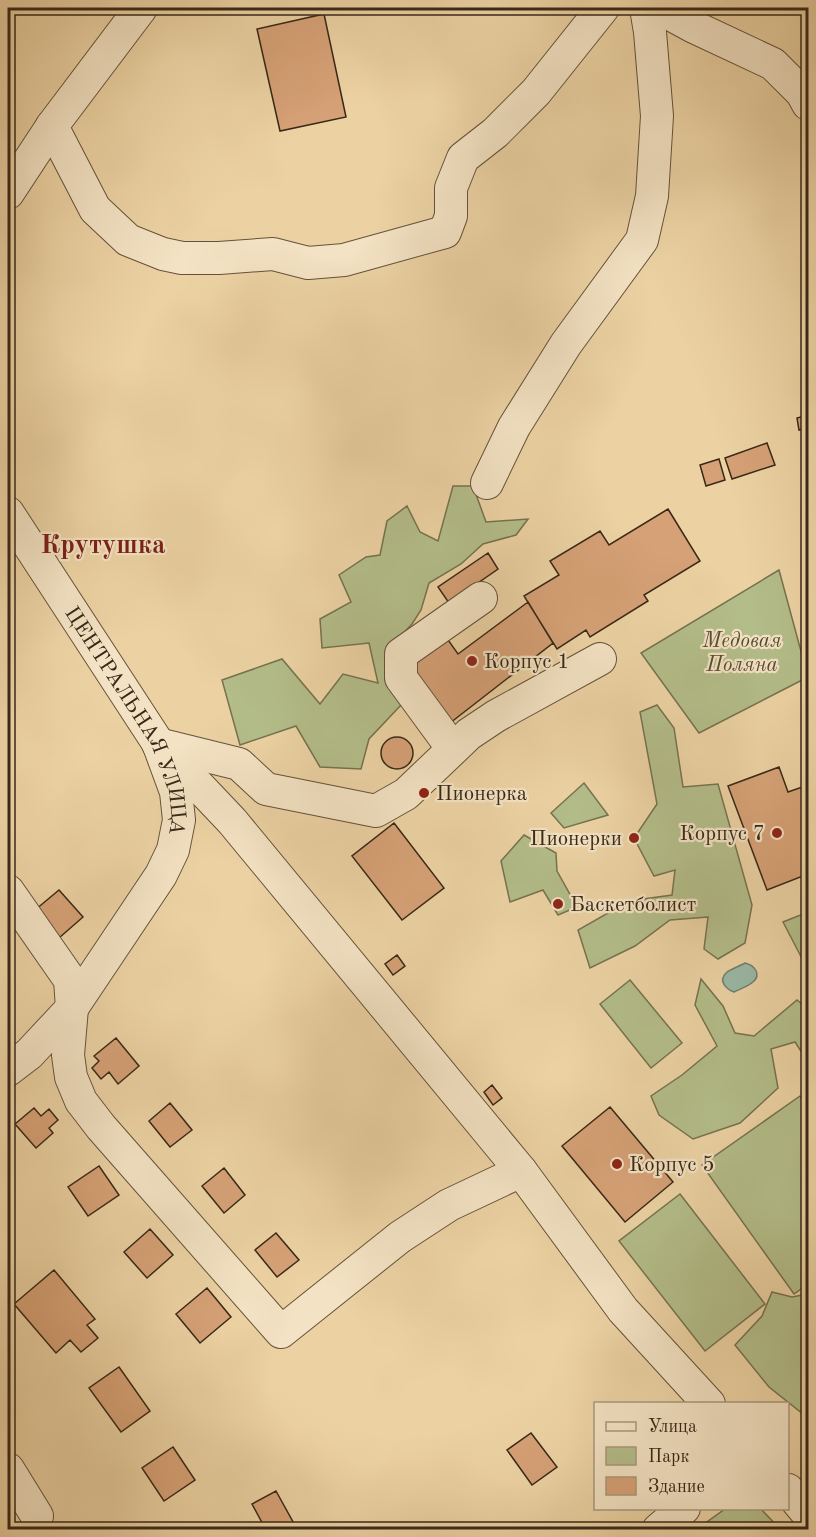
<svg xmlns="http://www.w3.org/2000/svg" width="816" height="1537" viewBox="0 0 816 1537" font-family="'Old Standard TT',serif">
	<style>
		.green { fill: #b3bd89; stroke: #767250; stroke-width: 1.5 }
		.water { fill: #99b8a7; stroke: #727e6e; stroke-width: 1.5 }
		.building { fill: #d6a176; stroke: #382818; stroke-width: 1.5 }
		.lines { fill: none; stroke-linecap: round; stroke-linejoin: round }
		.minor-casing { stroke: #65523b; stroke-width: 34 }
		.minor { stroke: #f3e2c3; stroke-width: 32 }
		.poi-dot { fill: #8f2418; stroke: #f3e2c3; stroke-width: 2 }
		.labels { text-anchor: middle; stroke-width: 4.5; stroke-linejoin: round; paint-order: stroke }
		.park-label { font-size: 21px; font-style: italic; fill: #574d34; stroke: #f3e2c3 }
		.poi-label { font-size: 21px; fill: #382818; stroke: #f3e2c3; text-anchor: start }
		.street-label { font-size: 21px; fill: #382818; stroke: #f3e2c3 }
		.district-label { font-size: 27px; font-weight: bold; fill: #7a1f14; stroke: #f3e2c3 }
	</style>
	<rect width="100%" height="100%" fill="#ecd2a3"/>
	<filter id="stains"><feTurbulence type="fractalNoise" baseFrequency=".00333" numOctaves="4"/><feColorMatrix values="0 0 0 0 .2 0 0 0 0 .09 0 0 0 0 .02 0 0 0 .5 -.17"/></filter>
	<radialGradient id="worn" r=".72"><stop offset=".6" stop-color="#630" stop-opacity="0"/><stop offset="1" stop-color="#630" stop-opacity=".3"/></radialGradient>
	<path class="green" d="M 453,486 L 473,486 L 486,522 L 528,519 L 516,535 L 483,544 L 461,564 L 429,583 L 421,610 L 412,624 L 394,643 L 389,664 L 401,705 L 369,739 L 361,769 L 320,767 L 296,726 L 240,745 L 222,680 L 282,659 L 320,704 L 343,674 L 378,683 L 369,643 L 322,648 L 320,619 L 351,602 L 339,575 L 366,557 L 380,555 L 387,521 L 407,506 L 420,532 L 438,541 Z
		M 779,570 L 808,677 L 699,733 L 641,653 Z
		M 657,705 L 674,728 L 683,787 L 718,784 L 752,905 L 745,943 L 718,959 L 704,949 L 708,917 L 670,920 L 635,946 L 590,968 L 578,930 L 629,901 L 672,895 L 675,870 L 654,876 L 634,838 L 657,804 L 640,712 Z
		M 584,783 L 608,815 L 564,828 L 551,813 Z
		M 524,835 L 556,853 L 557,871 L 577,907 L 558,915 L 543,890 L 510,902 L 501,861 Z
		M 808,912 L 808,970 L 783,922 Z
		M 701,979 L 723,1006 L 735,1033 L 754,1036 L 797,1000 L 808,1009 L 808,1062 L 795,1042 L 771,1049 L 778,1088 L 740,1123 L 693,1139 L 659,1115 L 651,1096 L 682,1075 L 717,1046 L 695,1005 Z
		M 630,980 L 682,1043 L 651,1068 L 600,1004 Z
		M 800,1096 L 808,1109 L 808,1284 L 794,1294 L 702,1165 Z
		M 680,1194 L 765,1304 L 705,1351 L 619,1241 Z
		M 772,1292 L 792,1297 L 808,1294 L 808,1418 L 769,1387 L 735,1345 L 762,1316 Z
		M 725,1509 L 761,1509 L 780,1529 L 697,1529 Z"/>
	<path class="water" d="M 745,963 C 754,965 762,974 753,982 C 749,986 740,989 734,992 C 726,989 718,981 726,973 C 730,969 740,966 745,963 Z"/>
	<path class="building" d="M 324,14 L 346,117 L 280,131 L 257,29 Z
		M 808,415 L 808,428 L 799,430 L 797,418 Z
		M 767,443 L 775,465 L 732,479 L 725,458 Z
		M 719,459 L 725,480 L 706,486 L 700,465 Z
		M 668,509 L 700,561 L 644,595 L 648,601 L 590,637 L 586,630 L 557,649 L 524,596 L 559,575 L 550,561 L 600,531 L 609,545 Z
		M 488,553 L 498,569 L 449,603 L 438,587 Z
		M 528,602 L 553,643 L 450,723 L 405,667 L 446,637 L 458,654 Z
		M381 753a16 16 0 1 1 32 0a16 16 0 1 1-32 0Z
		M 779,767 L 788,792 L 808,785 L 808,874 L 767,890 L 728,786 Z
		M 394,823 L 444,888 L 402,920 L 352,856 Z
		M 59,890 L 83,917 L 59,938 L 35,910 Z
		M 397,955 L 405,966 L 393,975 L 385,964 Z
		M 116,1038 L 139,1066 L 118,1084 L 109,1072 L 101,1079 L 92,1068 L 99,1061 L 94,1056 Z
		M 492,1085 L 502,1098 L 493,1105 L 484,1092 Z
		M 170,1103 L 192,1130 L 170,1147 L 149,1121 Z
		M 610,1107 L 673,1182 L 625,1222 L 562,1146 Z
		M 34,1108 L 41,1116 L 49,1109 L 58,1120 L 49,1128 L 53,1133 L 36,1148 L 15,1124 Z
		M 99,1166 L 119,1195 L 88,1216 L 68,1187 Z
		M 224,1168 L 245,1195 L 224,1213 L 202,1186 Z
		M 150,1229 L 173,1255 L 147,1278 L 124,1252 Z
		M 276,1233 L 299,1260 L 277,1277 L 255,1250 Z
		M 54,1270 L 95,1319 L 87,1325 L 98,1338 L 81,1352 L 70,1340 L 56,1353 L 14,1304 Z
		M 207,1288 L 231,1317 L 200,1343 L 176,1314 Z
		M 119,1367 L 150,1411 L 121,1432 L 89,1388 Z
		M 531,1433 L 557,1467 L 532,1485 L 507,1450 Z
		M 173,1447 L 195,1480 L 164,1501 L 142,1468 Z
		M 276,1491 L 297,1529 L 296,1530 L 266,1530 L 252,1504 Z"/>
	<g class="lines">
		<defs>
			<g id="minor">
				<path d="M 659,8 L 692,26 L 773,64 L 802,93 L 808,104"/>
				<path d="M 52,126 L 95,209 L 128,240 L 163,254 L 182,258 L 219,258 L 273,254 L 308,263 L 344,260 L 445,232 L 451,216 L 451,188 L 463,158 L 495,133 L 536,92 L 603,8"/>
				<path d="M 8,193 L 52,126 L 141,8"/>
				<path d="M 487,483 L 514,427 L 566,344 L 642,240 L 652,196 L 657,116 L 650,32 L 646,8"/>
				<path id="s1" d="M 8,513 L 158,743 L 176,792 L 179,820 L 173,850 L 161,875 L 72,1008 L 29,1054 L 8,1070"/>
				<path d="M 158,743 L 232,821 L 521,1171 L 623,1310 L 709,1404"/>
				<path d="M 158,744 L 239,764 L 266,789 L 376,811 L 406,794 L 469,734 L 496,716 L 600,659"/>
				<path d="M 453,749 L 401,678 L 401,654 L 481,598"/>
				<path d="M 8,891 L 70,980 L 72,1008 L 68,1055 L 71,1077 L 81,1101 L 101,1127 L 281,1332 L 400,1237 L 449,1205 L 521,1171"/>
				<path d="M 8,1469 L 37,1516"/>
				<path d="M 788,1490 L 808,1514"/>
				<path d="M 658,1530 L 684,1508"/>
			</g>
		</defs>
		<use href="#minor" class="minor-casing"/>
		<use href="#minor" class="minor"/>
	</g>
	<g class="poi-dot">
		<circle cx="472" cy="661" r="6"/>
		<circle cx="424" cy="793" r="6"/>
		<circle cx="777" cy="833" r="6"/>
		<circle cx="634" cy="838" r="6"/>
		<circle cx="558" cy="904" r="6"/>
		<circle cx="617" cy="1164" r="6"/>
	</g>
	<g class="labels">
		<g class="park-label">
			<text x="742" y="647">Медовая<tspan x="742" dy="24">Поляна</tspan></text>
		</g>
		<g class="poi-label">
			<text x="484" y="668">Корпус 1</text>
			<text x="436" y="800">Пионерка</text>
			<text x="765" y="840" text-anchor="end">Корпус 7</text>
			<text x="622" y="845" text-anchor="end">Пионерки</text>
			<text x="570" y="911">Баскетболист</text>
			<text x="629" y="1171">Корпус 5</text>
		</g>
		<g class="street-label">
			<text dy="7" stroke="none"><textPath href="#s1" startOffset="242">ЦЕНТРАЛЬНАЯ УЛИЦА</textPath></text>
		</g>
		<g class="district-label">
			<text x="103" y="553">Крутушка</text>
		</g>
	</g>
	<rect width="816" height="1537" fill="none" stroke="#ecd2a3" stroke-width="30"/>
	<rect x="9" y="9" width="798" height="1519" fill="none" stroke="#382818" stroke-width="3"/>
	<rect x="15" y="15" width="786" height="1507" fill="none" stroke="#382818" stroke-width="1.5"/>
	<rect x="594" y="1402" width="195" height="108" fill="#f3e2c3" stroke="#a8987f" stroke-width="1.5"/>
	<rect x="606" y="1422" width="30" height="9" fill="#f3e2c3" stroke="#a8987f" stroke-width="1.5"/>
	<text x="648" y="1432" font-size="18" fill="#382818">Улица</text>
	<rect x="606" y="1447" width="30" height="18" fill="#b3bd89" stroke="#a8987f" stroke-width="1.5"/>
	<text x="648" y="1462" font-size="18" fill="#382818">Парк</text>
	<rect x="606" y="1477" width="30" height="18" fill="#d6a176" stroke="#a8987f" stroke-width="1.5"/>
	<text x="648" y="1492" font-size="18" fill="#382818">Здание</text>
	<rect width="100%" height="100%" filter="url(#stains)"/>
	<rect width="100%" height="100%" fill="url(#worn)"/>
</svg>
